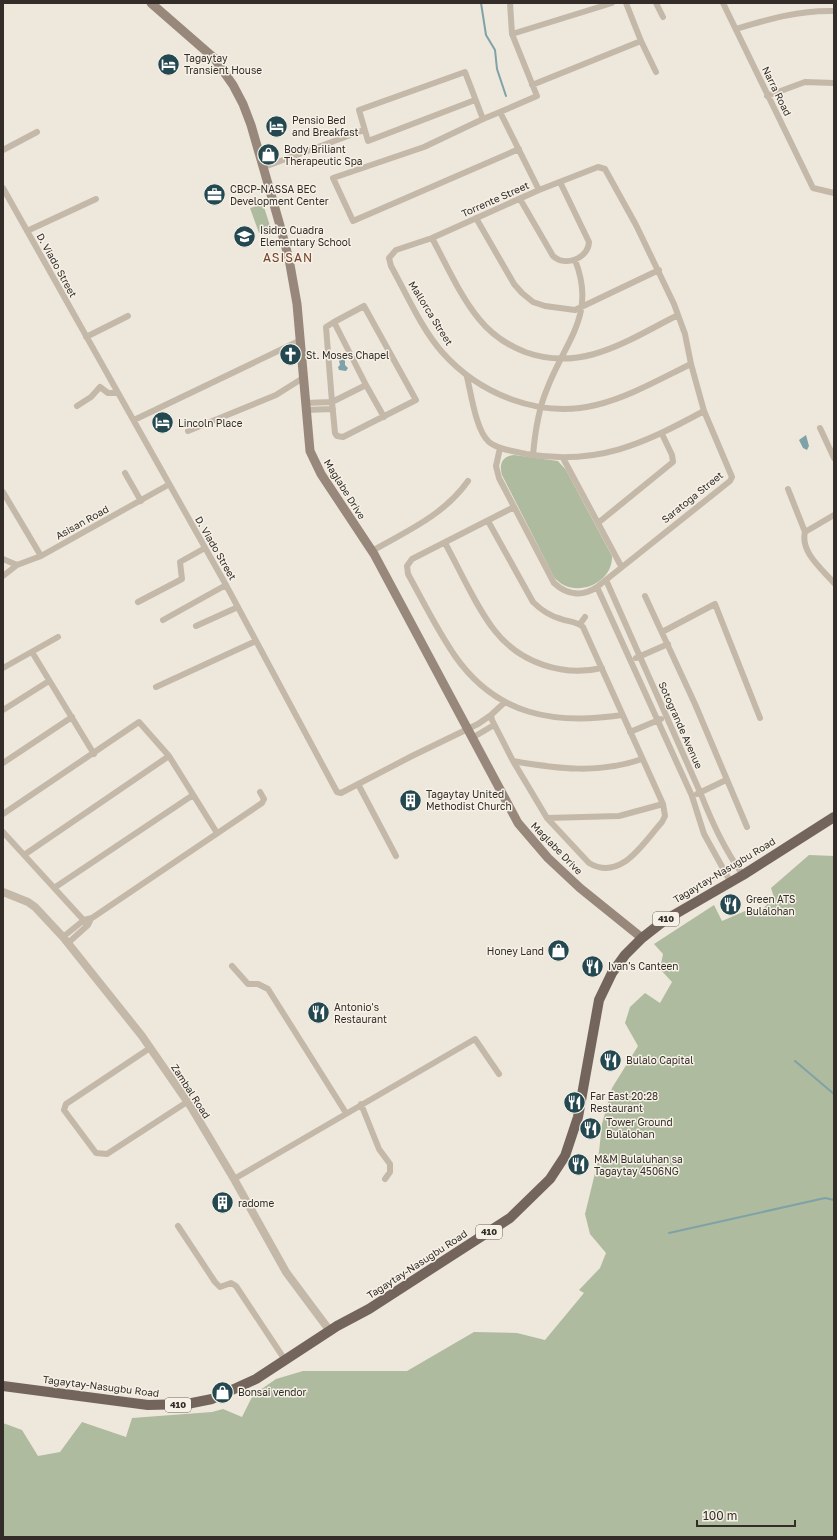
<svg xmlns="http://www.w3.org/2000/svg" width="837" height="1540" viewBox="0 0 837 1540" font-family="'Golos Text',sans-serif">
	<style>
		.green { fill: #afbb9e }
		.water { fill: #7ea2a7 }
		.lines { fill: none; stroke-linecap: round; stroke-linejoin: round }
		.stream { stroke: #7ea2a7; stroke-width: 2 }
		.minor { stroke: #c4b8a9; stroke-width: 6 }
		.tertiary { stroke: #c4b8a9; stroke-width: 8 }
		.secondary { stroke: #98887b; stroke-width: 9 }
		.primary { stroke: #73655b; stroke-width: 10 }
		.labels { text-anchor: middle; stroke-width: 3; stroke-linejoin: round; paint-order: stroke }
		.shield { fill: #f6f1e7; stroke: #6e6761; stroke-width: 1 }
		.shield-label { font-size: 9px; font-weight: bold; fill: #332c28 }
		.poi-label { font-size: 10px; fill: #332c28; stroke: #f6f1e7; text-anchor: start }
		.street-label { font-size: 10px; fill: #332c28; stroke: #f6f1e7 }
		.quarter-label { font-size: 12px; letter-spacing: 1px; fill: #77442c; stroke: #f6f1e7 }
	</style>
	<rect width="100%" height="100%" fill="#eee7dc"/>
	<path class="green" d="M 263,204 L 271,229 L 259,233 L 250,208 Z
		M 514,455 L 558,461 L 566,470 L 612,556 C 613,585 572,600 554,577 L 502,475 C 499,464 502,456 514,455 Z
		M 809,855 L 834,856 L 834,1537 L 3,1537 L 3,1423 L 22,1430 L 38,1456 L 60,1452 L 82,1422 L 126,1437 L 132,1418 L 212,1412 L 223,1409 L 242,1417 L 253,1395 L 276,1379 L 303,1371 L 407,1371 L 474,1332 L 517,1333 L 545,1340 L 584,1293 L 579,1290 L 600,1268 L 606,1253 L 590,1234 L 585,1214 L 598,1161 L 602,1124 L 612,1088 L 638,1046 L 625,1023 L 630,1007 L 645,993 L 660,1003 L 672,982 L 660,969 L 663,954 L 654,944 L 714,905 L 722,921 L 745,911 L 760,912 L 774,897 L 771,888 Z"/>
	<path class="water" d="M 342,355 L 345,357 L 345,365 L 348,368 L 346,371 L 339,370 L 338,367 L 340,365 L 338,356 Z
		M 806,435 L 809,446 L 807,450 L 803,448 L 799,440 Z"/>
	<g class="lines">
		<path class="stream" d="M 481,3 L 486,35 L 495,50 L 497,69 L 506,96
			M 795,1061 L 834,1094
			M 669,1233 L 825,1198 L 834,1200"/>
		<path class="minor" d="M 626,3 L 641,41 L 656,72
			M 656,3 L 663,17
			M 723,3 L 813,188 L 834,193
			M 736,29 C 769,19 800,10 834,11
			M 512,34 L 612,3
			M 532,85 L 641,41
			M 767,96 L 805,82 L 834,83
			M 475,100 L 368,141 L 359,110 L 465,72 L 483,119 L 424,147 L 333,178 L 353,221 L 519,149
			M 500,112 L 537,96 L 512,34 L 510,3
			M 483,119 L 500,112 L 539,190
			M 3,150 L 37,132
			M 264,167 L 364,130
			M 3,188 L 226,585 L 337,792 L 341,793 L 412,756 L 478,724 L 491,715
			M 520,199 L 553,256 C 565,267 588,259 589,242 L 560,182
			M 476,218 L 514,284 L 522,293 L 533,302 L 545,306 L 575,310 L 659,270
			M 27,231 L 96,199
			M 432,238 C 446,264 460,296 479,319 C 491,334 507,345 525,352 C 583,373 628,340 678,315
			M 86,337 L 128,316
			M 467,377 C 471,393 476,431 489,442 C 499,450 514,451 526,454 C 598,466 643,444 704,411
			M 366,385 L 384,417
			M 305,403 L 332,402 L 366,385 L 334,322 L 364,306 L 416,400 L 343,437 L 337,436 L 335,433 L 332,402 L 326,327 L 334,322
			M 77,406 L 91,397 L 100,387 L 108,393 L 117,393
			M 305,410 L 333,409
			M 134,420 L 301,340
			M 820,428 L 834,458
			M 188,431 L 276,395 L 303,378
			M 500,448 L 496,466 L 499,478 L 554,583 C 567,595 582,597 597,587 L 730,481 L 732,477 L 704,411 L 691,364 L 685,334 L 674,304 L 636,225 L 605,169 L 598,167 L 539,190 L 432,238 L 396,250 L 389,258 L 391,266 C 406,293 421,328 442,352 C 479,394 540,419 596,405 C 629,397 660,379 691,364
			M 533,455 C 535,432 538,410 547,389 C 565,341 597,315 575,260
			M 563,458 L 621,566
			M 125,473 L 141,501
			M 788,489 L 805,532
			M 3,492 L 41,556
			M 514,507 L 412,559 L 407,566 L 408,574 C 423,601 437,630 455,656 C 497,716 555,725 622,715
			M 834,515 L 805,532 C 800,552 822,569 834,583
			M 488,521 L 533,602 C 541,610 550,616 561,619 C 569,622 576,621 583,627 L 663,804 L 665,816 L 662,822 C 643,843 621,882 589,863 L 547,818 L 513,761 L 492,720 L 491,715 L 505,702
			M 598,523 L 673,462 L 672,455 L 662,434
			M 445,543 C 460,570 476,607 495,631 C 520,663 563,677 602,668
			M 372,551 C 407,531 444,515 468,481
			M 3,559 L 17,565 L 41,556 L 168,485
			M 3,576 L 17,565
			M 606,580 L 700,792 C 712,822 724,849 743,875
			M 597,587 L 692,796 L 704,834 L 730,881
			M 645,596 L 695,704 L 747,827
			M 138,602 L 182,579 L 180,562 L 205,548
			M 163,620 L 226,585
			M 580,624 L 585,617
			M 196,626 L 238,607
			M 662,632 L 715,604 L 760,718
			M 32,652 L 94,754
			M 636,658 L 668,644
			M 3,668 L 58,637
			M 156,687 L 256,641
			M 3,710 L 49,681
			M 630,732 L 661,719
			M 472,738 L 494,725
			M 513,761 C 558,769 599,774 642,759
			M 3,763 L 72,717
			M 358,784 L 396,856
			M 697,794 L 726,780
			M 3,814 L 139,722 L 169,756 L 217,833
			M 547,818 L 619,816 L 663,804
			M 3,832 L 88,925
			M 24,855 L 169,756
			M 54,888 L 193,795
			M 63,937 L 84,920 L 92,918 L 262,803 L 264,799 L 260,792
			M 68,943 L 88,925 L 90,921
			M 232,966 L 248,984 L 258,984 L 268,989 L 346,1113
			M 150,1048 L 66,1104 L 64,1110 L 96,1153 L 107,1154 L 187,1102
			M 361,1104 L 379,1149 L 390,1164 L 390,1172 L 385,1179
			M 234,1179 L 475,1039 L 499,1074
			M 178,1226 L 215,1282 L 220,1287 L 231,1283 L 236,1286 L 285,1360"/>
		<path class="tertiary" d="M 3,892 L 28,902 L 35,907 L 63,937 L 142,1036 L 191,1107 L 234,1179 L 286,1272 L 330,1331"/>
		<path class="secondary" d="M 151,3 L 214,58 L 233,85 L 243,104 L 251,125 L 279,222 L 289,259 L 297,304 L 310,451 L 321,474 L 374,554 L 518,823 L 548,858 L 580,888 L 642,938"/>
		<path class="primary" d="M 3,1386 L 148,1405 L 187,1404 L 212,1399 L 256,1379 L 337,1326 L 369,1309 L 510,1218 L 550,1179 L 565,1156 L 578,1117 L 599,1000 L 612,973 L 625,955 L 642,938 L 665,920 L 743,875 L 834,817"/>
	</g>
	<defs>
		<symbol id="hotel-disc" viewBox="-11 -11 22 22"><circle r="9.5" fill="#23484f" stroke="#f6f1e7"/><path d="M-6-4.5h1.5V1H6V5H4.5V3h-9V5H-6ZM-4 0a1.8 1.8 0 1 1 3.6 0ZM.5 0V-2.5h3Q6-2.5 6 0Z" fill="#fff"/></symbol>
		<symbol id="shop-disc" viewBox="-11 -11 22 22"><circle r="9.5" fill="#23484f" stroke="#f6f1e7"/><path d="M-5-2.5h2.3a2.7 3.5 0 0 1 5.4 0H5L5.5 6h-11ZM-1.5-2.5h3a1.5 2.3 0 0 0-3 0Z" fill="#fff"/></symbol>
		<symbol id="office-disc" viewBox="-11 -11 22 22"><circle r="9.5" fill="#23484f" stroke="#f6f1e7"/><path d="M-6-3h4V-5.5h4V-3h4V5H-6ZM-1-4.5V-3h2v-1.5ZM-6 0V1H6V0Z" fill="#fff"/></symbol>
		<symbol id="school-disc" viewBox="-11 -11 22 22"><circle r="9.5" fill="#23484f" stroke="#f6f1e7"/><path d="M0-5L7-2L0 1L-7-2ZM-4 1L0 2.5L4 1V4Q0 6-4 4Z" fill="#fff"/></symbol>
		<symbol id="church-disc" viewBox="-11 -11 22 22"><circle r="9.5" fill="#23484f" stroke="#f6f1e7"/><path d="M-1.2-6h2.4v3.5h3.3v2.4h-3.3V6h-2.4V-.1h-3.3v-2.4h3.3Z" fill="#fff"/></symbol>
		<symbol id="building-disc" viewBox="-11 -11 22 22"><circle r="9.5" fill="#23484f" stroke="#f6f1e7"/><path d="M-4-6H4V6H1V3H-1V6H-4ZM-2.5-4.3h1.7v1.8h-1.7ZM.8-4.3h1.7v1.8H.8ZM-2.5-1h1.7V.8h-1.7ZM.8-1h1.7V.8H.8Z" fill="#fff"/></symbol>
		<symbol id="restaurant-disc" viewBox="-11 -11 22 22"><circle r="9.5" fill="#23484f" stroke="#f6f1e7"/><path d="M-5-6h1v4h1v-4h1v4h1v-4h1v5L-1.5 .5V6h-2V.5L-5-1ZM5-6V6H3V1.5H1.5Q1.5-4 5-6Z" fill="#fff"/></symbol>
	</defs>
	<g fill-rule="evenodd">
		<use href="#hotel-disc" x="156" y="52" width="25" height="25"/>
		<use href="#hotel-disc" x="264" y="114" width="25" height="25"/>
		<use href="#shop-disc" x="256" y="142" width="25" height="25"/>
		<use href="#office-disc" x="202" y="182" width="25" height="25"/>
		<use href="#school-disc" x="232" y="224" width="25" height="25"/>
		<use href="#church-disc" x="278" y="342" width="25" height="25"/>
		<use href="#hotel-disc" x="150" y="410" width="25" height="25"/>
		<use href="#building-disc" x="398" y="788" width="25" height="25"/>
		<use href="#restaurant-disc" x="718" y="892" width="25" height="25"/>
		<use href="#shop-disc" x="546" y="938" width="25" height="25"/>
		<use href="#restaurant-disc" x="580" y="954" width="25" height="25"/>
		<use href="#restaurant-disc" x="306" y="1000" width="25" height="25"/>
		<use href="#restaurant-disc" x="598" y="1048" width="25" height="25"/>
		<use href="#restaurant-disc" x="562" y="1090" width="25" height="25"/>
		<use href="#restaurant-disc" x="578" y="1116" width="25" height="25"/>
		<use href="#restaurant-disc" x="566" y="1152" width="25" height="25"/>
		<use href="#building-disc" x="210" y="1190" width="25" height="25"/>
		<use href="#shop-disc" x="210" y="1380" width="25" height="25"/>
	</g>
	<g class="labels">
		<g class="shield">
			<rect x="653" y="912" width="26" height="14" rx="3"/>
			<rect x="476" y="1225" width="26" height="14" rx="3"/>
			<rect x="165" y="1398" width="26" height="14" rx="3"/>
		</g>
		<g class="shield-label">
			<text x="666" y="922">410</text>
			<text x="489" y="1235">410</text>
			<text x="178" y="1408">410</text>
		</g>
		<g class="poi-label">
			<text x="184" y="62">Tagaytay<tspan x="184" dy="12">Transient House</tspan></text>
			<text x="292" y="124">Pensio Bed<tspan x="292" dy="12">and Breakfast</tspan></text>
			<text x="284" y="153">Body Briliant<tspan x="284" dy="12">Therapeutic Spa</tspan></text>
			<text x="230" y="193">CBCP-NASSA BEC<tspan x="230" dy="12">Development Center</tspan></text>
			<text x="260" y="234">Isidro Cuadra<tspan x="260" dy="12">Elementary School</tspan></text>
			<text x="306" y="359">St. Moses Chapel</text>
			<text x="178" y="427">Lincoln Place</text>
			<text x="426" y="798">Tagaytay United<tspan x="426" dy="12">Methodist Church</tspan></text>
			<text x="746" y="903">Green ATS<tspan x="746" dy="12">Bulalohan</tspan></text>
			<text x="544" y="955" text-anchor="end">Honey Land</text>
			<text x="608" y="970">Ivan's Canteen</text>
			<text x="334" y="1011">Antonio's<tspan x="334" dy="12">Restaurant</tspan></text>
			<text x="626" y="1064">Bulalo Capital</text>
			<text x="590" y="1100">Far East 20:28<tspan x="590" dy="12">Restaurant</tspan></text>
			<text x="606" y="1126">Tower Ground<tspan x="606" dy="12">Bulalohan</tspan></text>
			<text x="594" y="1163">M&amp;M Bulaluhan sa<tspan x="594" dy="12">Tagaytay 4506NG</tspan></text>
			<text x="238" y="1207">radome</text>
			<text x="238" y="1396">Bonsai vendor</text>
		</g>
		<g class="street-label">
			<text transform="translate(777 91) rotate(64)" y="4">Narra Road</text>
			<text transform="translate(495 199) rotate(-24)" y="4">Torrente Street</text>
			<text transform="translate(57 265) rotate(61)" y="4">D. Viado Street</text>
			<text transform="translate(431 313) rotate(58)" y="4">Mallorca Street</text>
			<text transform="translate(345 489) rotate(58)" y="4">Maglabe Drive</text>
			<text transform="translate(692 497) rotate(-39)" y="4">Saratoga Street</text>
			<text transform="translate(82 522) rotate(-29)" y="4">Asisan Road</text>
			<text transform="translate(216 548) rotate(60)" y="4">D. Viado Street</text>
			<text transform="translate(681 725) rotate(66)" y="4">Sotogrande Avenue</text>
			<text transform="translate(557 848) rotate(46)" y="4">Maglabe Drive</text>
			<text transform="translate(724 870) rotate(-31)" y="4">Tagaytay-Nasugbu Road</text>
			<text transform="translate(191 1091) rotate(57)" y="4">Zambal Road</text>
			<text transform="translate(417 1264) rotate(-33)" y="4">Tagaytay-Nasugbu Road</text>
			<text transform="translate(101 1386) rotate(7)" y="4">Tagaytay-Nasugbu Road</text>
		</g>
		<g class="quarter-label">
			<text x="288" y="262">ASISAN</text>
		</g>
	</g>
	<rect width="837" height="1540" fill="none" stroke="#332c28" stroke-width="8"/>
	<path d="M697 1520v6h98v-6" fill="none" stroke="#332c28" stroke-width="2"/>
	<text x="703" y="1520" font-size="12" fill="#332c28" stroke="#f6f1e7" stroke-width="3" paint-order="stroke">100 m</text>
</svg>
